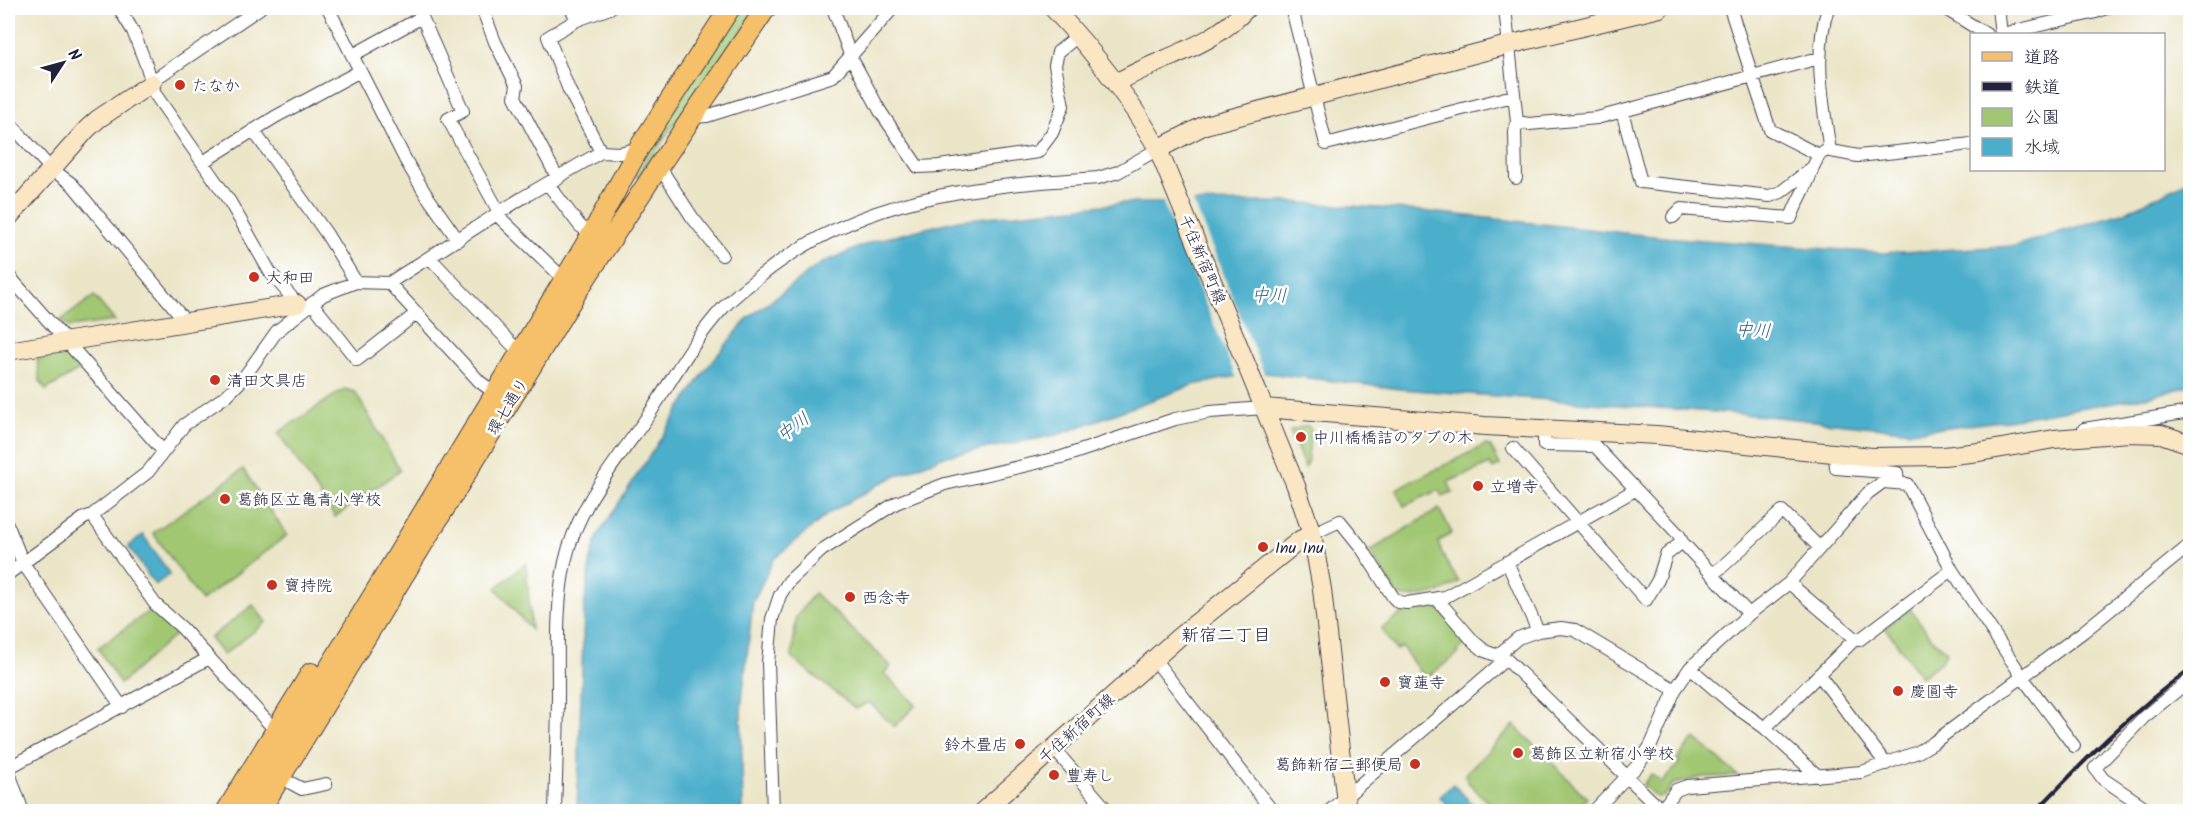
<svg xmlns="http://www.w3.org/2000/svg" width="2198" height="819" viewBox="0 0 2198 819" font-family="Kalam,'Klee One',sans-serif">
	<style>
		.green { fill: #a1c772; stroke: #627456; stroke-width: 1.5 }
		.water { fill: #4baecb; stroke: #366883; stroke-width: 1.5 }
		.pier { fill: #ebe5c7 }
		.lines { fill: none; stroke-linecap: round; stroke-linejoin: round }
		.street-casing { stroke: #403f50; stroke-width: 14 }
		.secondary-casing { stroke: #403f50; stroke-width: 20 }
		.primary-casing { stroke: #403f50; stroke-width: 22 }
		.street { stroke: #fff; stroke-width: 12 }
		.secondary { stroke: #fbe6c4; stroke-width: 18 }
		.primary { stroke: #f6c06b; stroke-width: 20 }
		.rail { stroke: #22223b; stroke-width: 4 }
		.poi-dot { fill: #c8321e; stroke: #fff; stroke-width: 2 }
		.labels { text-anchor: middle; stroke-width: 5; stroke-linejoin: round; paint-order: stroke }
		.poi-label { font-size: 16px; fill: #22223b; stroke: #fff; text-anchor: start }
		.street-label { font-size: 16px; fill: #22223b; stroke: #fff }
		.water-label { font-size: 18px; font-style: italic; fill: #34617c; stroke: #fff }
		.neighbourhood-label { font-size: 18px; fill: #22223b; stroke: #fff }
	</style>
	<rect width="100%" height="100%" fill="#fff"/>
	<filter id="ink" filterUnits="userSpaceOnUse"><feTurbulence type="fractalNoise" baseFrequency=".0167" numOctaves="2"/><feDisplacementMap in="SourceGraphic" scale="12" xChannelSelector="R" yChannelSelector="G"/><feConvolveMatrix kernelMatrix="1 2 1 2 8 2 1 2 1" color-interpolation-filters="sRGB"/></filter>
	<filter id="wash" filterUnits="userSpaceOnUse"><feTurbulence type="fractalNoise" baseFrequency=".008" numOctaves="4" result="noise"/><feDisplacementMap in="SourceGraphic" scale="24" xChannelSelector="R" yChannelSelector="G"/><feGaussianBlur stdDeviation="1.35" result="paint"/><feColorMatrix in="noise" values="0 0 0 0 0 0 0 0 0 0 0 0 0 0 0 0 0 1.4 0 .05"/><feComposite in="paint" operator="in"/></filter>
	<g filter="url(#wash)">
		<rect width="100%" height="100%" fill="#ebe5c7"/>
		<path class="green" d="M 741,8 L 757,8 L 686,110 L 672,126 L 640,178 L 636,176 L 666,123 L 729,23 Z
			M 94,296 L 115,321 L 69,327 L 60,321 Z
			M 61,354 L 69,356 L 79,370 L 46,390 L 40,381 L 37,359 Z
			M 344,389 L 355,392 L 400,470 L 335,517 L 278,433 Z
			M 1304,426 L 1308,426 L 1311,430 L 1307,465 L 1305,468 L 1290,431 Z
			M 1485,445 L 1490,446 L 1500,465 L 1493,469 L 1490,464 L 1448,482 L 1453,493 L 1442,497 L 1439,490 L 1404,506 L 1396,489 Z
			M 243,469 L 287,535 L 201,601 L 153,533 Z
			M 1439,509 L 1452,533 L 1438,542 L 1445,560 L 1459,582 C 1441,594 1419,599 1398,596 L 1370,551 Z
			M 526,563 L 531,630 L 496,588 Z
			M 814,593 L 891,666 L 884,673 L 916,705 L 894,727 L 869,702 L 856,709 L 792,658 L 796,617 Z
			M 1435,604 L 1468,642 L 1457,651 L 1459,653 L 1425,679 L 1402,647 L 1396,650 L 1381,629 L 1401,614 L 1397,607 Z
			M 253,605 L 266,622 L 223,655 L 210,638 Z
			M 152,609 L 177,633 L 120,684 L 98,648 Z
			M 1910,609 L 1934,641 L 1947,651 L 1941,662 L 1921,677 L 1885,627 Z
			M 1514,725 L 1587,798 L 1573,811 L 1496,811 L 1468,782 L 1465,774 Z
			M 1695,738 L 1738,776 L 1703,777 L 1673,784 L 1664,796 L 1656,797 L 1643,785 L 1651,774 L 1662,783 L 1680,762 L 1677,759 Z"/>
		<path class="water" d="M 2190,180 L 2190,386 L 2151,396 L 2002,421 L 1912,431 L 1767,416 L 1400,389 L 1258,372 L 1193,385 L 1057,435 L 941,457 L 885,481 L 828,514 L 774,559 L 753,602 L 741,710 L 743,811 L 577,812 L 584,608 L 591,558 L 598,535 L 706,369 L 748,318 L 820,264 L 874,241 L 958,220 L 1123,203 L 1291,202 L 1422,211 L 1662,237 L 1883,253 L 2015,246 L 2128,211 Z
			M 143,535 L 170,574 L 155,585 L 128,546 Z
			M 1453,784 L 1479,811 L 1454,811 L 1440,797 Z"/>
		<path class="pier" d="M 1192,199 L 1265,376 L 1258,375 L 1237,379 L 1162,200 Z"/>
	</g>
	<g filter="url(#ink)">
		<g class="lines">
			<defs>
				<path id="street" d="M 119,8 L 133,31 L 147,67 L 155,94 L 230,202 L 270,272 L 300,307
					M 328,8 L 406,161 L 425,193 L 458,240
					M 418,8 L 463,111 L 448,119 L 499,212
					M 482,8 L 495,42 L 517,86 L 515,97 L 558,179
					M 571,8 L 577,20
					M 833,8 L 851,57 L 880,111 L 918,167 L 939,166 L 1038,152 L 1052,133 L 1063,106 L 1055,65 L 1058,52 L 1079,35
					M 1298,8 L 1294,17 L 1326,144 L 1513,96
					M 1505,8 L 1517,122 L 1515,132 L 1516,178
					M 1730,8 L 1770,130 L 1819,155
					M 1828,8 C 1813,55 1823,103 1830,151
					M 1944,8 L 1986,34
					M 1998,8 L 2001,34
					M 2002,34 L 2096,12 L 2106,8
					M 353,55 L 422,17
					M 152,81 L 260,8
					M 1622,111 L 1641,182 L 1770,196 L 1781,192 L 1813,167 L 1819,155 L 1826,150 L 1858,156 L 1972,144
					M 691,117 L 707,116 L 833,76 L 893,8
					M 8,121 L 50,168 L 72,184 L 186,322
					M 1517,122 L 1529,124 L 1597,118 L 1819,58
					M 253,130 L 326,233 L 356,282
					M 601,152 L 569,90 L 548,37 L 577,20 L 610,8
					M 203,162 L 275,117 L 360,71
					M 659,166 L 692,217 L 722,255
					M 548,184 L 580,226 L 592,234
					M 496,214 L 564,279
					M 1673,217 L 1681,209 L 1791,218 C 1797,200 1808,186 1813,167
					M 430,258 L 520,353
					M 8,275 L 163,451
					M 389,283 L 480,382 L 495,393
					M 312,303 L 357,360 L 417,313
					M 2084,429 L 2190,412
					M 1544,430 L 1544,445 L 1595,446 L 1679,535 L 1682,542 L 1749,614
					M 1513,448 L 1646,600 L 1658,580 L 1666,555 L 1682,542
					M 1835,454 L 1836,468 L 1897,473 L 1898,483
					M 92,515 L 155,604 L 182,628 L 275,730
					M 8,526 L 23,563 L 122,707
					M 1312,534 L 1340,521 L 1361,547 L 1393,597 L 1398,602 L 1407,603 L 1445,597 L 1635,490
					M 8,574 L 84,518 L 92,515 L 148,472 L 184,425 L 226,396 L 242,380 L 277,331 L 323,295 L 356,282 L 389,283 L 522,198 L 601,152 L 620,153 L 639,148
					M 1712,574 L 1722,567 L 1782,511 L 1819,547
					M 1789,583 L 1855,639
					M 1437,599 L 1474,642 L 1485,651 L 1506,659 L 1653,802 L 1663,808 L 1676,790 L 1687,786 L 1862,772 L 1918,752 L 1933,743 L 2083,632 L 2190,545
					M 1538,631 L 1561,628 L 1575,630 L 1675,690
					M 1499,654 L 1518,638 L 1538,631 L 1507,562
					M 1154,659 L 1273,812
					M 1690,668 L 1733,705 L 1765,728 L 1818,776
					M 1820,676 L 1886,764
					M 1765,728 L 1855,639 L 1859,640 L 1952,570
					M 1054,749 L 1109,812
					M 8,768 L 209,658
					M 8,770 L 23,812
					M 291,783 L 302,789 L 326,784
					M 555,812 C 556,771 558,731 558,691 C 558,648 556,604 565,562 C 577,506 616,462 648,416 C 672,380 692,342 722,309 C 732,298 746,287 758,278 C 859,196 973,186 1098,178 L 1118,172 L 1158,149
					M 773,812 L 768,663 L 772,619 L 780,595 L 789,581 L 822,550 L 896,503 L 945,484 L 1062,457 L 1175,419 L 1210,412 L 1264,408
					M 1328,812 L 1506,659
					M 1593,812 L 1639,764 L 1651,745 L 1675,690 L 1690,668 L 1749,614 L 1789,583 L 1868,493 L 1883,482 L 1907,484 L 1952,570 L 2023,678 L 2074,746
					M 2152,812 L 2103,779 L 2095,768 L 2144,717 L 2190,680"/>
				<path id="secondary" d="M 1053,8 C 1093,51 1129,97 1158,149 L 1296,486 L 1312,534 L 1322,589 L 1347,812
					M 1116,83 C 1162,56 1210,49 1247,8
					M 1158,149 L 1205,125 L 1508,45 L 1660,8
					M 8,218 L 87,129 L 98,119 L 152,83
					M 8,351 L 297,304
					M 1264,408 L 1485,426 L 1657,435 L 1872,457 L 1944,456 L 1979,452 L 2054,439 L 2129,433 L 2161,434 L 2190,444
					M 982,812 L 1180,636 L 1300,540 L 1312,534"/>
				<path id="primary" d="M 226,812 L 311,673
					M 242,812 L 592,234 L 639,148 L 730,8
					M 259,812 L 576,293 L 659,166 L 766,8"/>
			</defs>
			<use href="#street" class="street-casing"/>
			<use href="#secondary" class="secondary-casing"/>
			<use href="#primary" class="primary-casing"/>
			<use href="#street" class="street"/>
			<use href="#secondary" class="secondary"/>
			<use href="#primary" class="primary"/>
			<path class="rail" d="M 2035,812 C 2084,761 2133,710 2190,669"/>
		</g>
	</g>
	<g class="poi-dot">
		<circle cx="180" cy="85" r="6"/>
		<circle cx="254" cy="277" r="6"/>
		<circle cx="215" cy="380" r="6"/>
		<circle cx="1301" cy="437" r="6"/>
		<circle cx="1478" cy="486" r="6"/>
		<circle cx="225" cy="499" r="6"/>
		<circle cx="1263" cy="547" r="6"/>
		<circle cx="272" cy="585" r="6"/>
		<circle cx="850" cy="597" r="6"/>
		<circle cx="1385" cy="682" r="6"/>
		<circle cx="1898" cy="691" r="6"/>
		<circle cx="1020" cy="744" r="6"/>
		<circle cx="1518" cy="753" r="6"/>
		<circle cx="1415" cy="764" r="6"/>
		<circle cx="1054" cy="775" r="6"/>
	</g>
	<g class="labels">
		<g class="poi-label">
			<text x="192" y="91">たなか</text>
			<text x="266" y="283">大和田</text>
			<text x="227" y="386">清田文具店</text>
			<text x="1313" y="443">中川橋橋詰のタブの木</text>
			<text x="1490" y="492">立増寺</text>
			<text x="237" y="505">葛飾区立亀青小学校</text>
			<text x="1275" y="553">Inu Inu</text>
			<text x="284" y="591">寶持院</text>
			<text x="862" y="603">西念寺</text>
			<text x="1397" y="688">寶蓮寺</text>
			<text x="1910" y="697">慶圓寺</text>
			<text x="1008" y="750" text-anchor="end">鈴木畳店</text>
			<text x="1530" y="759">葛飾区立新宿小学校</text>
			<text x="1403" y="770" text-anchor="end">葛飾新宿二郵便局</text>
			<text x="1066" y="781">豊寿し</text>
		</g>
		<g class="street-label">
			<text transform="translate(1203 259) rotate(67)" y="6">千住新宿町線</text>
			<text transform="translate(507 406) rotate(-59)" y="6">環七通り</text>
			<text transform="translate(1076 728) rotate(-42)" y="6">千住新宿町線</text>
		</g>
		<g class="water-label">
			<text transform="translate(1269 295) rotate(1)" y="6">中川</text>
			<text transform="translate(1753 330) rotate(3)" y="6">中川</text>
			<text transform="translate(793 427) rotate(-37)" y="6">中川</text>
		</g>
		<g class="neighbourhood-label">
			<text x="1226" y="641">新宿二丁目</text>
		</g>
	</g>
	<rect width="2198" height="819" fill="none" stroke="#fff" stroke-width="30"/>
	<rect x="1970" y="33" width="195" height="138" fill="#ffffff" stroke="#a7a7b1" stroke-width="1.5"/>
	<rect x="1982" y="52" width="30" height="9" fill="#f6c06b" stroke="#a7a7b1" stroke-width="1.5"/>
	<text x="2024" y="63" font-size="18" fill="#22223b">道路</text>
	<rect x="1982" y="82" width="30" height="9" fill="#22223b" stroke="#a7a7b1" stroke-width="1.5"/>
	<text x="2024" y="93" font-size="18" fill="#22223b">鉄道</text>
	<rect x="1982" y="108" width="30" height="18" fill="#a1c772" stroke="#a7a7b1" stroke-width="1.5"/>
	<text x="2024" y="123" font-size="18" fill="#22223b">公園</text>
	<rect x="1982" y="138" width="30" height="18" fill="#4baecb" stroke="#a7a7b1" stroke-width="1.5"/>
	<text x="2024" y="153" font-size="18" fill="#22223b">水域</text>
	<g transform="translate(63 63) rotate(54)" stroke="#ffffff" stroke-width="4.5" paint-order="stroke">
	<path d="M0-4.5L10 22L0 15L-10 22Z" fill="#22223b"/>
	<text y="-9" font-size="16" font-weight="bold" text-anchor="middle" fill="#22223b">N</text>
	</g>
</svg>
